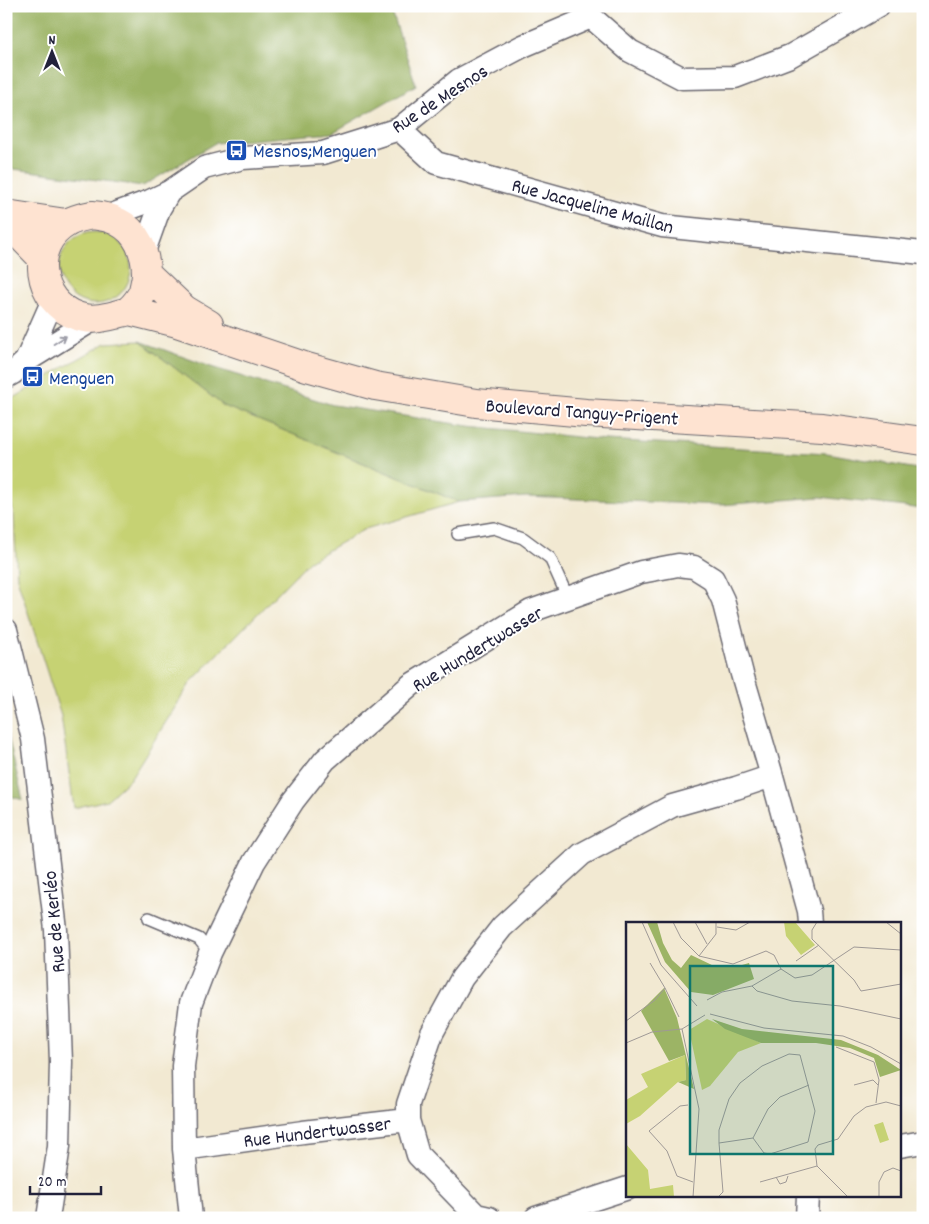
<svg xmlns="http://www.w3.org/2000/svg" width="929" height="1224" viewBox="0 0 929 1224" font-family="Dekko,sans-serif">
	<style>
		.green { fill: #c6d273; stroke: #747a57 }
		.forest { fill: #9cb465; stroke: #5f6b50 }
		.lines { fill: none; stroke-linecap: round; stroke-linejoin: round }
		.lane-casing { stroke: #6b6870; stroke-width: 14 }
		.street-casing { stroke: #6b6870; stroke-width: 25 }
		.secondary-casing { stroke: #6b6870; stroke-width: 30 }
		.lane { stroke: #fff; stroke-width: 11 }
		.street { stroke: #fff; stroke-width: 22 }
		.secondary { stroke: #fee3d1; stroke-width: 28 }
		.oneway { stroke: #9c9ca7 }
		.labels { text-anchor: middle; stroke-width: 4; stroke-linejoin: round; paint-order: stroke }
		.street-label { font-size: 20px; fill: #22223b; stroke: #fff }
		.transit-label { font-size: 20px; fill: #164399; stroke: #fff; text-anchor: start }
		.inset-road { fill: none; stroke: #9f9996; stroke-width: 1 }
		.view { fill: #0f766e; fill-opacity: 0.15; stroke: #0f766e; stroke-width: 2.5 }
		.inset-edge { fill: none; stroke: #22223b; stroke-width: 2.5 }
	</style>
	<rect width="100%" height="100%" fill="#fff"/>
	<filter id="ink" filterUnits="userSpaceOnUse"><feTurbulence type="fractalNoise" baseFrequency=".02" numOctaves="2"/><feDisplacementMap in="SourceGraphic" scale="10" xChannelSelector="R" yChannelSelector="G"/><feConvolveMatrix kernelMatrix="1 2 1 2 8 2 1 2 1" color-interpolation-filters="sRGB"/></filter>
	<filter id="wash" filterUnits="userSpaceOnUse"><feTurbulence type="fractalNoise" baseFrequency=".0096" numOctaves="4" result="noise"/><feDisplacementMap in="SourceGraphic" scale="20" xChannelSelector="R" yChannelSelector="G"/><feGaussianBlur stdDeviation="1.12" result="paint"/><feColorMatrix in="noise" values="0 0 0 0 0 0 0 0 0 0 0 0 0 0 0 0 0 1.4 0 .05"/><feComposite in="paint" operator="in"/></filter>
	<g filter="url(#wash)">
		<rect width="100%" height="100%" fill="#f2e9d2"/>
		<path class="green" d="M59 268a36 36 0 1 1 72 0a36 36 0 1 1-72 0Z
			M 140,341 L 224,406 L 459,502 L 365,529 L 309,561 L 191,682 L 130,779 L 107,800 L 74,808 L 61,716 L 17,578 L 14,515 L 6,482 L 6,403 L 59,370 L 106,343 Z"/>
		<path class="forest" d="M 6,6 L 390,6 L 416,85 L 332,133 L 215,143 L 143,186 L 6,168 Z
			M 140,341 L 211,367 L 333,405 L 469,426 L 607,440 L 827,453 L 923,470 L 923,509 L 820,497 L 722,505 L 526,497 L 459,502 L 224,406 Z
			M 6,728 L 23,800 L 6,795 Z"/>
	</g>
	<g filter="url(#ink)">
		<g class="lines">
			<defs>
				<path id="lane" d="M 458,534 L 494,528 L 523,538 L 550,558 L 568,598
					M 149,918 L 199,939 L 210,953"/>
				<path id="street" d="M 585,6 L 591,17 L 630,51 L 682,78 L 735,77 L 790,56 L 878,6
					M 399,129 L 436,163 L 662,226 L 923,253
					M 106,217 L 150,201 L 169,192 L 204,168 L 243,158 L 323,153 L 399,129 L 459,80 L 523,46 L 591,17
					M 143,254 L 159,209 L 169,192
					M 26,361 L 53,300
					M 6,377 L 13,373 L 26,361 L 94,319
					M 6,630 L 33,739 L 56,930 L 61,1062 L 59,1146 L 48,1218
					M 408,1120 L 408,1104 L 432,1033 L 462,978 L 502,927 L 582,854 L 672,806 L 736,788 L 772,776
					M 900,1146 L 923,1142
					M 184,1149 L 303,1132 L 408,1120 L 418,1155 L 476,1215 L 489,1218
					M 191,1218 L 184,1149 L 183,1066 L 191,1003 L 210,953 L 254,862 L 293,801 L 325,760 L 411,685 L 531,611 L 641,572 L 678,565 L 694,567 L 713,579 L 723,600 L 742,674 L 772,776 L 809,911 L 810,923
					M 536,1218 L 628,1188
					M 807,1218 L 808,1195"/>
				<path id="secondary" d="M 6,214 L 66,223
					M 92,215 C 101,216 110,217 118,222 C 137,231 146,253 146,273 C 146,279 144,285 143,291 C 141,297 134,306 129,310 C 126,313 119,313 115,315 C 103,318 90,321 77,316 C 37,302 28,245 67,223 C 75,218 83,217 92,215 Z
					M 6,221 L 42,258
					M 146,273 L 184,309 L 209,324
					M 129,311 L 177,323 L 307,367 L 375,386 L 476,403 L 586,413 L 822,427 L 923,441"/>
			</defs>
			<use href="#lane" class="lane-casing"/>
			<use href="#street" class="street-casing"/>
			<use href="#secondary" class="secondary-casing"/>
			<use href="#lane" class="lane"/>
			<use href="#street" class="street"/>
			<use href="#secondary" class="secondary"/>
		</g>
		<defs><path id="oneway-shaft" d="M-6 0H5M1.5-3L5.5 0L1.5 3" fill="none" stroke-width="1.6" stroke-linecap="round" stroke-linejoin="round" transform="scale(1.25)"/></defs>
		<use class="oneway" href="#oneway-shaft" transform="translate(60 340) rotate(-32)"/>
	</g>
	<defs>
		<symbol id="bus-square" viewBox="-11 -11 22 22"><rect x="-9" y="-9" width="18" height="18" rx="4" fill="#1a4fb4" stroke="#fff"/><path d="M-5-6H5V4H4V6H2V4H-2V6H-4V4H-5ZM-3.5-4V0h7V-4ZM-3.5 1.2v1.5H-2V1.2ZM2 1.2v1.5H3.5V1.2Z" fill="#fff"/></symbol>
	</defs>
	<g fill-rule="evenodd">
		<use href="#bus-square" x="224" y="138" width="25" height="25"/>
		<use href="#bus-square" x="20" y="364" width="25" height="25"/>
	</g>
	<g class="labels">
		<g class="street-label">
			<text transform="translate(439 98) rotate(-33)" y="7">Rue de Mesnos</text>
			<text transform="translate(593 205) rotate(15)" y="7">Rue Jacqueline Maillan</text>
			<text transform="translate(582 411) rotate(4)" y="7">Boulevard Tanguy-Prigent</text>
			<text transform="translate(477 648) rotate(-31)" y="7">Rue Hundertwasser</text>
			<text transform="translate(53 922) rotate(-95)" y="7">Rue de Kerléo</text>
			<text transform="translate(317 1131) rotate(-7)" y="7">Rue Hundertwasser</text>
		</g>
		<g class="transit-label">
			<text x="253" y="157">Mesnos;Menguen</text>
			<text x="49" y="384">Menguen</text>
		</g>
	</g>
	<g transform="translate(626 922)">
		<rect width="275" height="275" fill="#f2e9d2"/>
		<path d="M 158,0 L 169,0 L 189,23 L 175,33 L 160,14 ZM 81,97 L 135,121 L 112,130 L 84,164 L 76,168 L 63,108 ZM 59,133 L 60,158 L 52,160 L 14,194 L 0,202 L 0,178 L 22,165 L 15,152 ZM 257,200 L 263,218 L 254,221 L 248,203 ZM 0,222 L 22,248 L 24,267 L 47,263 L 48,275 L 0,275 Z" fill="#c6d273"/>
		<path d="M 21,0 L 31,0 L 37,21 L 46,38 L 55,46 L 65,33 L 88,44 L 109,45 L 123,41 L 128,57 L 87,73 L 65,70 L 39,40 ZM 38,66 L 51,96 L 68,167 L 52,160 L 60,158 L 59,133 L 43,139 L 15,89 ZM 86,97 L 116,107 L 215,118 L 252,133 L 275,148 L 254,155 L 248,136 L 224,126 L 190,121 L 135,121 L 99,107 Z" fill="#9cb465"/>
		<path class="inset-road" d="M 16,0 L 35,43 L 71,84M 47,0 L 55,16 L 73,34 L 107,42 L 140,29 L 148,33 L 155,47 L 169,56 L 186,53 L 228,25 L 275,28M 69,0 L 81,22M 191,0 L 186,8 L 186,17 L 228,58 L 235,69 L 275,62M 260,0 L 275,12M 91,5 L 110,8 L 124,0M 73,34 L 90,12 L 90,0M 170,39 L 193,23M 126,64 L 131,69 L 166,79 L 214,84 L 275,97M 39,66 L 53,95M 81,78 L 96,70 L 126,64 L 155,47M 84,92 L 138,106 L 217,114 L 245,125 L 275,142M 0,99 L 29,78 L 39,66 L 24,41M 56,107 L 73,187 L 67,275M 0,121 L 26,110 L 56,107 L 79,93M 210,125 L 248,140 L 253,158 L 250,181M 228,163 L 247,158 L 252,163M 62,183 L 54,184 L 23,209 L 41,229 L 51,254 L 67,260M 127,216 L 142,187 L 154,175 L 183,163M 150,255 L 154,262 L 160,260 L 162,254M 134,260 L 191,244M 92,275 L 97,270 L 93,221 L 93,208 L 103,177 L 114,161 L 136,144 L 163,132 L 174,133 L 189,189 L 182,220 L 144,232 L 138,231 L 127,216 L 93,221M 222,275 L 191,244 L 189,227 L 192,223 L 212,217 L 228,194 L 240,185 L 260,180 L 275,184M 253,275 L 253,260 L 258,250 L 267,246 L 275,249"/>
		<path class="view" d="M 64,44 L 207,44 L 207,232 L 64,232 Z"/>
		<rect width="275" height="275" class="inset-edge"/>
	</g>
	<rect width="929" height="1224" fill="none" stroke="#fff" stroke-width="25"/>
	<g transform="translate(52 52)" stroke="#ffffff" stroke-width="4" paint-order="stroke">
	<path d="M0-4L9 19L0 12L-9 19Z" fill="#22223b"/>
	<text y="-8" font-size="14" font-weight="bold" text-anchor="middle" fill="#22223b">N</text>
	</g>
	<path d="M30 1186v8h71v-8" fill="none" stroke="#22223b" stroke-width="2.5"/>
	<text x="38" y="1186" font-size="15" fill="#22223b" stroke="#ffffff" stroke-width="4" paint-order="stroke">20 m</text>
</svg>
